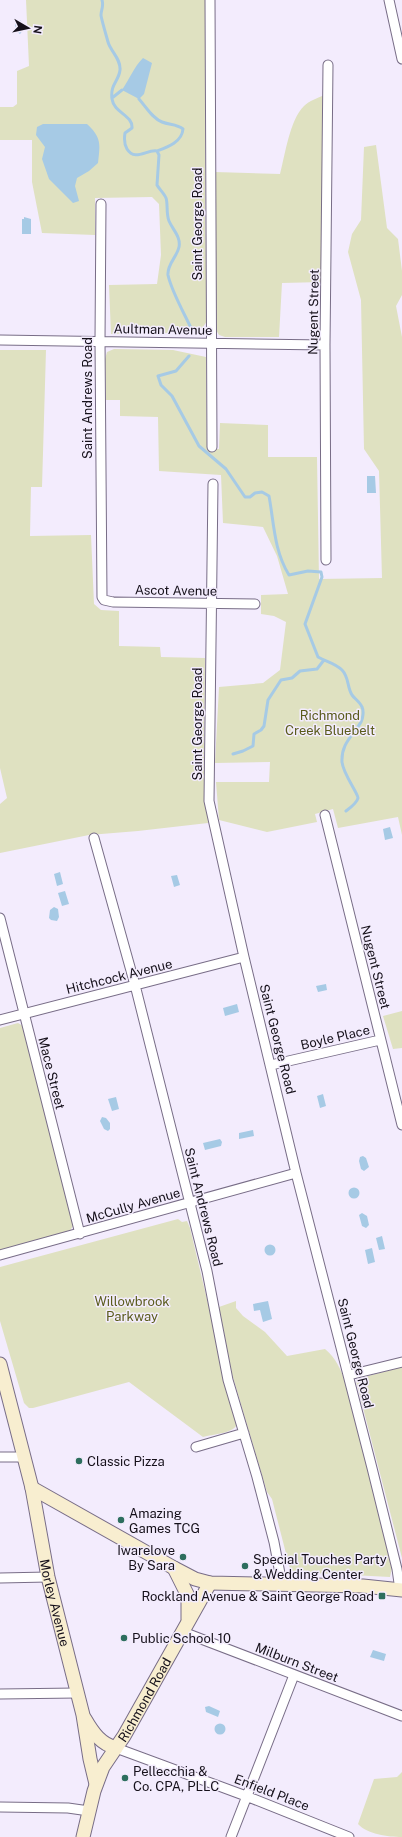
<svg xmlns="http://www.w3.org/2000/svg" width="402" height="1837" viewBox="0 0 402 1837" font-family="'Public Sans',sans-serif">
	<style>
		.green { fill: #dfe1c1 }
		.water { fill: #a6cae5 }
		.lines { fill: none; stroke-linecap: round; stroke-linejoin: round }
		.stream { stroke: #a6cae5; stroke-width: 3 }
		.street-casing { stroke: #786d87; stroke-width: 11 }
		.secondary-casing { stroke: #786d87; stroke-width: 15 }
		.street { stroke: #fff; stroke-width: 9 }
		.secondary { stroke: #f8eed0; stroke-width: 13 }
		.poi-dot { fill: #2d6e5e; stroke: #f3ecfd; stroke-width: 1.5 }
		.labels { text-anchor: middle; stroke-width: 3; stroke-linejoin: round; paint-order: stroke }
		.street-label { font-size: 13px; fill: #15101a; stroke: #f3ecfd }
		.park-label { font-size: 13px; fill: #5a5b1b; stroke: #f3ecfd }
		.poi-label { font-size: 13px; fill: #15101a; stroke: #f3ecfd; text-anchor: start }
	</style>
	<rect width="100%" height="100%" fill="#f3ecfd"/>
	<path class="green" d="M 26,0 L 206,0 L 205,215 L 207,313 L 207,321 L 201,330 L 173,333 L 111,334 L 109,285 L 157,284 L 161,255 L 159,204 L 152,197 L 95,198 L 95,235 L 42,233 L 32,182 L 32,140 L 0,140 L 0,107 L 13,107 L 17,104 L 17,71 L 29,66 Z
		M 324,95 L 323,282 L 282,283 L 279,337 L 225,337 L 219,335 L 216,330 L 215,172 L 280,174 C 285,155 290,119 304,106 C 309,101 318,98 324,95 Z
		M 376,145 L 387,228 L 398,239 L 402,271 L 402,295 L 396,306 L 402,337 L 402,835 L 398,817 L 338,828 L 333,809 L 315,814 L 317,822 L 267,832 L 219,820 L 216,782 L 269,782 L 270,762 L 215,763 L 219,687 L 263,683 L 280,670 L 286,622 L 274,616 L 261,614 L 261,595 L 288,594 L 277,556 L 263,527 L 223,523 L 221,475 L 159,471 L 158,417 L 120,416 L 120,400 L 106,400 L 105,359 L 107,352 L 114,349 L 173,350 L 206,357 L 207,449 L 219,449 L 220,423 L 268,425 L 268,457 L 317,457 L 319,579 L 382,578 L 379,471 L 364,449 L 361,300 L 348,252 L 352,234 L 361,220 L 364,147 Z
		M 0,350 L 46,350 L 42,487 L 31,487 L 30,536 L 91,535 L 94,604 L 101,610 L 119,611 L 119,646 L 160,647 L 161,657 L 205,658 L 204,764 L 208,823 L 138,831 L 89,835 L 0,853 L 0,804 L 7,798 L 0,768 Z
		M 402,1011 L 402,1048 L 393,1049 L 383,1016 Z
		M 18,1023 L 23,1026 L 73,1226 L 69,1232 L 0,1251 L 0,1028 Z
		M 178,1219 L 182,1222 L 187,1221 L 190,1228 L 237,1425 C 231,1434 213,1434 203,1437 L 129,1382 L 33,1408 L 29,1408 L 24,1403 L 0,1321 L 0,1267 Z
		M 236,1301 L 236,1308 L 243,1316 L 265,1332 L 287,1356 L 325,1349 C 336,1358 341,1370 346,1383 L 392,1568 L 390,1577 L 294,1572 L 290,1569 L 272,1499 L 267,1492 L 232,1374 L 219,1307 Z
		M 402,1367 L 402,1558 L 356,1381 L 357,1379 Z
		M 402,1772 L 402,1837 C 388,1837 367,1834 358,1824 L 374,1779 L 397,1777 Z"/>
	<path class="water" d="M 17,20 L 20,20 L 23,23 L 23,30 L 20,34 L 16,31 L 15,23 Z
		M 143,58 L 152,63 L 144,94 L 139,99 L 122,90 C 130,78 134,67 143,58 Z
		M 43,124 L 87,124 C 102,138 100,144 98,163 L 89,171 L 77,178 L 75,186 L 79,201 L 73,203 L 49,179 L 42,159 L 45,147 L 36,135 L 37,127 Z
		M 24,217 L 31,219 L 31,234 L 22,234 L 22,219 L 24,219 Z
		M 367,476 L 375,476 L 376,493 L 367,493 Z
		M 390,827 L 393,838 L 385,840 L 383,829 Z
		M 60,872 L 63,884 L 57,886 L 54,874 Z
		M 177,875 L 180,885 L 174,887 L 171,876 Z
		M 65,891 L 69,904 L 62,906 L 58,893 Z
		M 54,907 L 58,909 L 59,917 L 57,921 L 51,920 L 49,918 L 50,910 Z
		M 326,984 L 327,990 L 318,992 L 316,986 Z
		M 237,1004 L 239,1012 L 225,1016 L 223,1008 Z
		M 323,1094 L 326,1106 L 320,1108 L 317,1096 Z
		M 116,1097 L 119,1109 L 112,1111 L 108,1099 Z
		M 102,1117 L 106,1118 L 110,1123 L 110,1129 L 108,1131 L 104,1129 L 100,1121 Z
		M 253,1130 L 254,1136 L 239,1139 L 239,1133 Z
		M 220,1139 L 222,1142 L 221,1146 L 205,1150 L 203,1143 Z
		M 363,1156 L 366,1158 L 369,1167 L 364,1171 L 361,1169 L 359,1161 L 360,1157 Z
		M348.5 1193a5.5 5.5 0 1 1 11 0a5.5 5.5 0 1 1-11 0Z
		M 362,1213 L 367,1216 L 369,1225 L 366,1228 L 362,1226 L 359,1215 Z
		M 382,1236 L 385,1249 L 379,1250 L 376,1238 Z
		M264.5 1250a5.5 5.5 0 1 1 11 0a5.5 5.5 0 1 1-11 0Z
		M 372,1248 L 375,1262 L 368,1264 L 365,1250 Z
		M 268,1301 L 272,1319 L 263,1322 L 260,1310 L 254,1311 L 253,1304 Z
		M 373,1650 L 386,1654 L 384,1661 L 370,1657 Z
		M 209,1706 L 220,1711 L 218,1717 L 206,1712 L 205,1707 Z
		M214.5 1729a5.5 5.5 0 1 1 11 0a5.5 5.5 0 1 1-11 0Z"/>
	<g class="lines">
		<path class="stream" d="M 102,0 C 104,6 101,10 101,15 C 101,18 107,38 108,42 C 111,52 121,59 120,70 C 119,81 110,84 112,99 C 114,113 133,115 132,128 L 125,133 C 124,139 124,144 127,149 C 135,162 147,149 157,151 L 159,155 L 157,185 C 159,189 164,193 166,198 C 168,203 166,214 169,221 C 173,230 181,237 179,247 C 177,257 167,264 168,275 C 171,290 184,313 191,328
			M 112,98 L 122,90
			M 139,99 C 146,107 152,118 162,122 C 169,125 177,124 183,129 C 182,142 168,147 157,151
			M 189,356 L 176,371 L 158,376 L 161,385 L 172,396 L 199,446 L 226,469 L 245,497 L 250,497 L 255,493 L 262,492 L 269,496 C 274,523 274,551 289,575 L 308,571 L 321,572 L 322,577 L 305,624 L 318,657 C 327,662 335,663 342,670 C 349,677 347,687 352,695 C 355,699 360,702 362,707 C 364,711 363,718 361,722 C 353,736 341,743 342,762 C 343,774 358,793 358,798 C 357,803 350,808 346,811
			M 233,754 L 243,751 L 253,746 L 254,734 L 261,730 L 264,726 L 268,700 L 281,680 L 292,678 L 300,671 L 317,669 L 324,660"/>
		<defs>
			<path id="street" d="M 210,0 L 212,447
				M 389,0 L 402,59
				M 101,204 L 100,341 L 102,597 L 104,600 L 113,602 L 255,604
				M 0,340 L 325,345
				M 213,484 L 209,801 L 244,957 L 296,1173 L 372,1468 L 397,1569 L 400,1590
				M 326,560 L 325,345 L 328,65
				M 325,815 L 402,1125
				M 94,838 L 135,985 L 207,1271 L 228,1380 L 257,1477 L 274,1542 L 282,1584
				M 0,918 L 80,1234
				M 0,1020 L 244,957
				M 271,1065 L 380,1040
				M 0,1255 L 296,1173
				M 349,1375 L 402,1362
				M 196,1447 L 244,1433
				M 0,1457 L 24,1457
				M 0,1578 L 48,1577
				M 183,1632 L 402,1716
				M 0,1694 L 77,1693
				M 116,1748 L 246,1796 L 349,1837
				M 0,1807 L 68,1808 L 89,1811
				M 231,1837 L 294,1675"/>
			<g id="secondary">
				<path id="s1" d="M 0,1364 L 32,1488 L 48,1577 L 83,1715 L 90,1759 L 96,1784"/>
				<path d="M 32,1488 L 174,1568 L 195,1579 L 210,1583 L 363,1586 L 402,1590"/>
				<path d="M 174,1568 L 188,1596 L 188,1619"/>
				<path d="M 85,1719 C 93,1733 101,1744 116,1748"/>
				<path id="s2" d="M 83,1837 L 94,1791 L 103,1767 L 124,1736 L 210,1583"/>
			</g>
		</defs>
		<use href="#street" class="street-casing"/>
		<use href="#secondary" class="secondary-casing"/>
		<use href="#street" class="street"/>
		<use href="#secondary" class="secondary"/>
	</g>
	<g class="poi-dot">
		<circle cx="79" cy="1461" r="4"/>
		<circle cx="121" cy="1520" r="4"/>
		<circle cx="183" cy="1557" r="4"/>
		<circle cx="245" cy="1566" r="4"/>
		<rect x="378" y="1592" width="8" height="8" rx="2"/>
		<circle cx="124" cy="1638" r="4"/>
		<circle cx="125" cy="1778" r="4"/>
	</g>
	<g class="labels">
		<g class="street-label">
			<text transform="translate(197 224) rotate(-90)" y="5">Saint George Road</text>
			<text transform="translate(313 312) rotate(-89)" y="5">Nugent Street</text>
			<text transform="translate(163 329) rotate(1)" y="5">Aultman Avenue</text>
			<text transform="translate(87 398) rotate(-90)" y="5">Saint Andrews Road</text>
			<text transform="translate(176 590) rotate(1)" y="5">Ascot Avenue</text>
			<text transform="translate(197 724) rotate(-90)" y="5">Saint George Road</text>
			<text transform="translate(376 967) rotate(76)" y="5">Nugent Street</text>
			<text transform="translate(119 976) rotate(-14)" y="5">Hitchcock Avenue</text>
			<text transform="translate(335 1037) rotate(-13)" y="5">Boyle Place</text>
			<text transform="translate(278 1039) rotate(76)" y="5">Saint George Road</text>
			<text transform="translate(52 1073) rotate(76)" y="5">Mace Street</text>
			<text transform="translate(133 1205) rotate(-16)" y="5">McCully Avenue</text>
			<text transform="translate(204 1207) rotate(76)" y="5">Saint Andrews Road</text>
			<text transform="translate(356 1353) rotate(76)" y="5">Saint George Road</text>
			<text dy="5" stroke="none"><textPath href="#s1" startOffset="245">Morley Avenue</textPath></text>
			<text transform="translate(297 1662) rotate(21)" y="5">Milburn Street</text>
			<text dy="5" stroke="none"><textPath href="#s2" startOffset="152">Richmond Road</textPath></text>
			<text transform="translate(272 1792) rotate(21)" y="5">Enfield Place</text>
		</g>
		<g class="park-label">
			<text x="330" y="720">Richmond<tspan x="330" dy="15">Creek Bluebelt</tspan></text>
			<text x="132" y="1306">Willowbrook<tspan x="132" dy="15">Parkway</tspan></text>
		</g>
		<g class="poi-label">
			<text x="87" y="1466">Classic Pizza</text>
			<text x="129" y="1518">Amazing<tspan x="129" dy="15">Games TCG</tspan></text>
			<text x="175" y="1555" text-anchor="end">Iwarelove<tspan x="175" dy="15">By Sara</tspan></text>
			<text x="253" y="1564">Special Touches Party<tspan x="253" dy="15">&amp; Wedding Center</tspan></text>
			<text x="374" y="1601" text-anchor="end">Rockland Avenue &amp; Saint George Road</text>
			<text x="132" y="1643">Public School 10</text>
			<text x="133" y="1776">Pellecchia &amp;<tspan x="133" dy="15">Co. CPA, PLLC</tspan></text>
		</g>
	</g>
	<g transform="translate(28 28) rotate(99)" stroke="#f3ecfd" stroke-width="3" paint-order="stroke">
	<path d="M0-3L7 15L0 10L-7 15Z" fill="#15101a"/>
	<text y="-6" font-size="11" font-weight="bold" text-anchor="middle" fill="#15101a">N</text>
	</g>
</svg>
